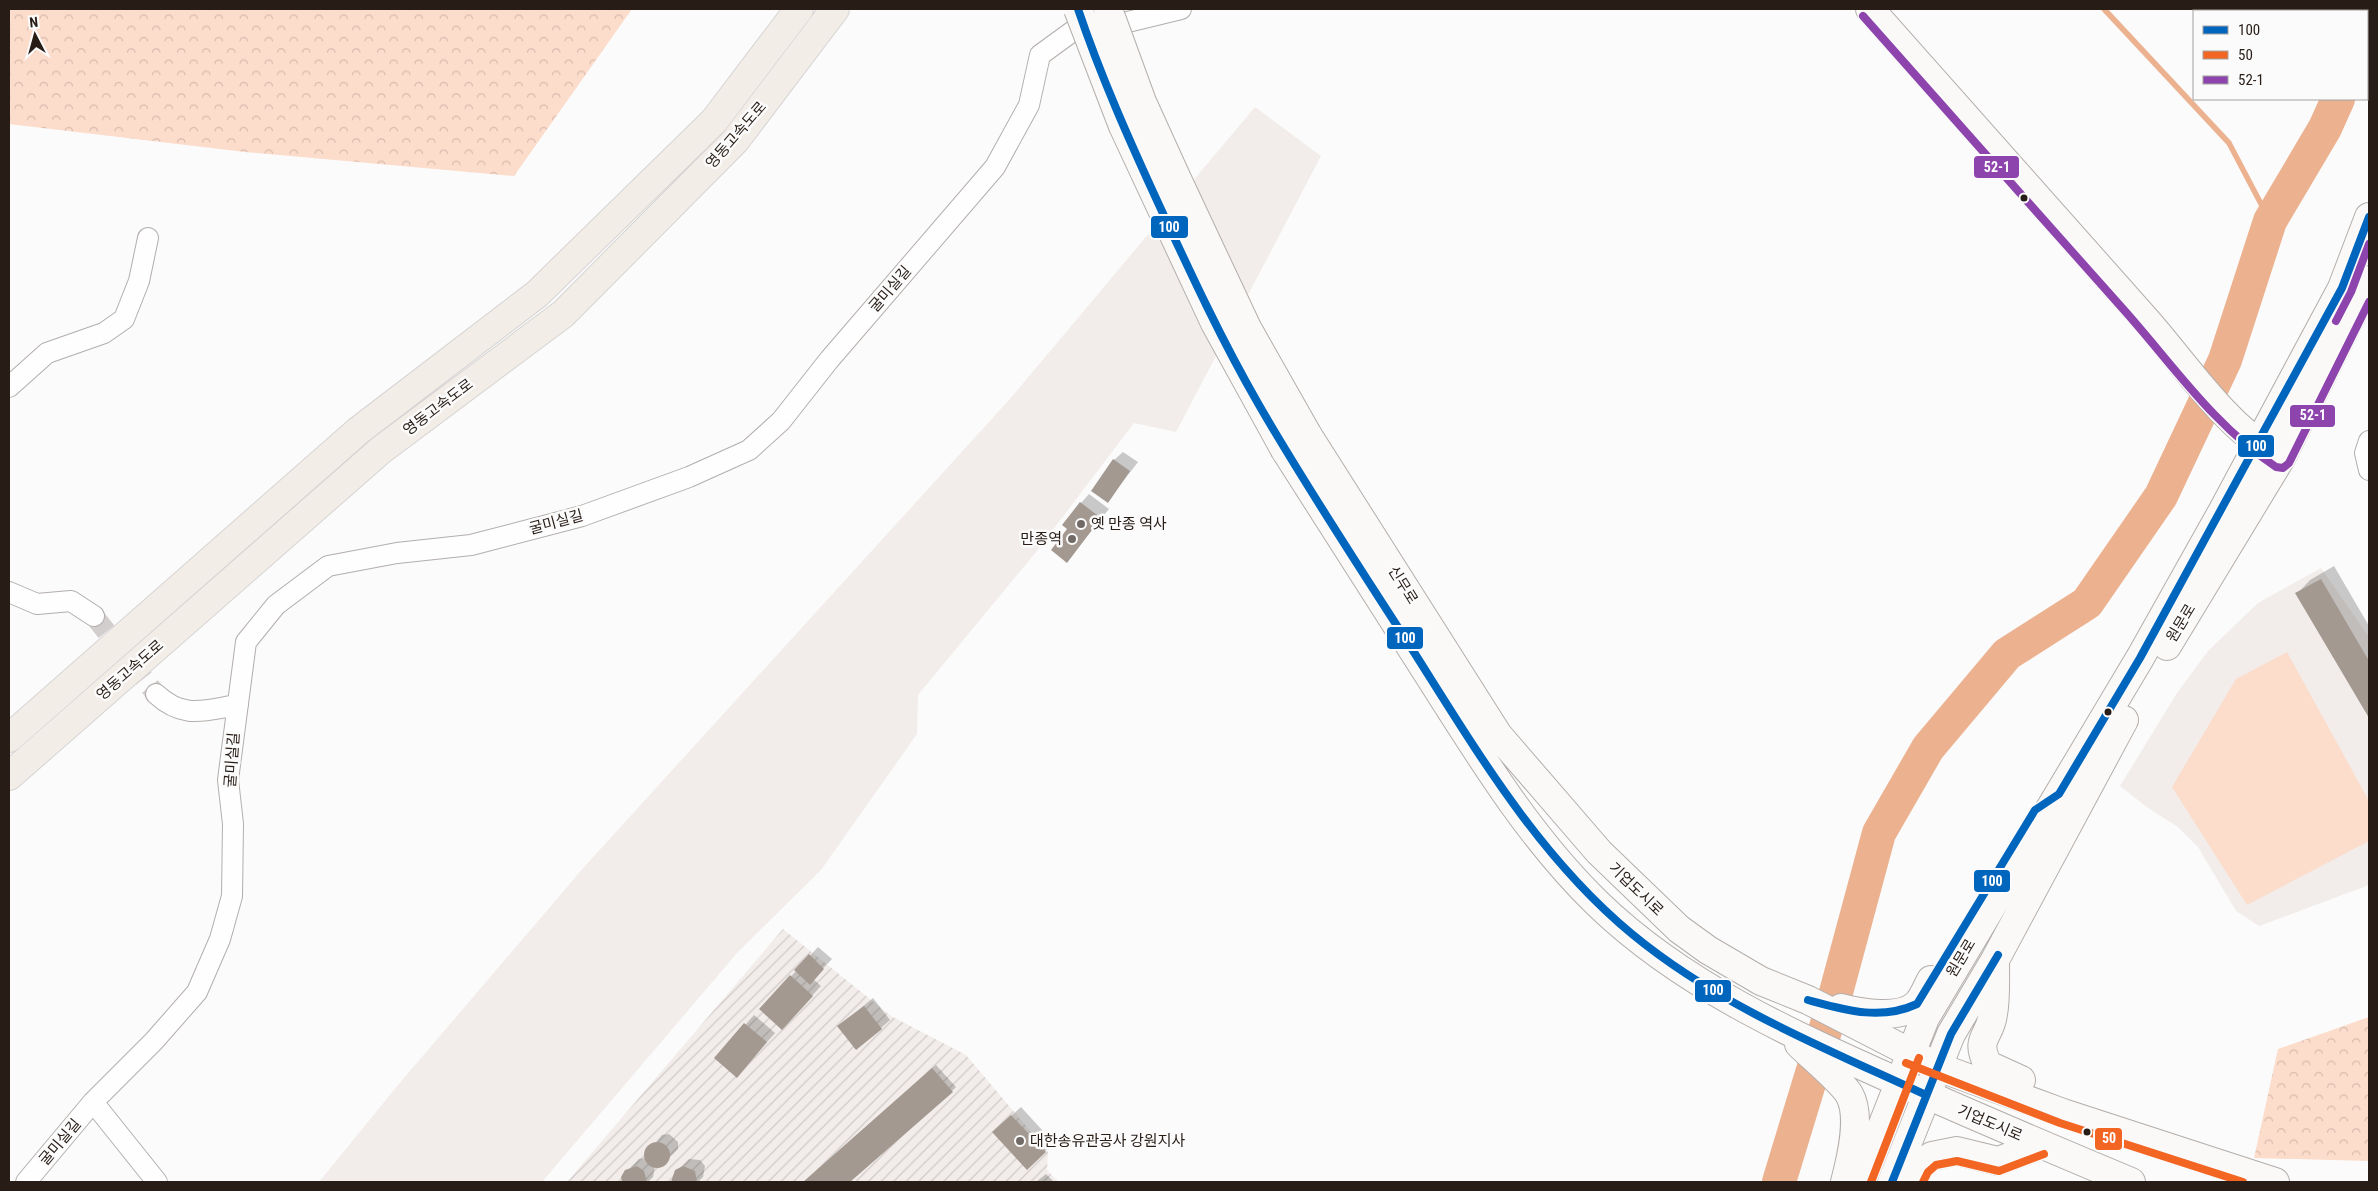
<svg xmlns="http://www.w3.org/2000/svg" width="2378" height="1191" viewBox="0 0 2378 1191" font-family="'Roboto Condensed','Noto Sans KR',sans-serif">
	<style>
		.built { fill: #f2edea }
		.industrial { fill: url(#industrial-furrows) }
		.green { fill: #fcdccb }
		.forest { fill: url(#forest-crowns) }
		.shadow { fill: #0003 }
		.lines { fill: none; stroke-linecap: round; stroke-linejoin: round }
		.stream { stroke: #ecb290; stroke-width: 5.5 }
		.river { stroke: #ecb290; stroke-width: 34 }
		.building { fill: #a49991 }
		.street-tunnel { stroke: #d1cecd; stroke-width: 20; stroke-dasharray: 20 10; stroke-linecap: butt }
		.street-casing { stroke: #b3aeab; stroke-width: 22 }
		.secondary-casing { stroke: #b3aeab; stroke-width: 30 }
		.highway-casing { stroke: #d6d4d3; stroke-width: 30 }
		.street { stroke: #fefefe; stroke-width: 20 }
		.secondary { stroke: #fbf9f8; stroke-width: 28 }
		.highway { stroke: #f3ede8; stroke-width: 28 }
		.secondary-bridge-casing { stroke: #b3aeab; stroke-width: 30; stroke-linecap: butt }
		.secondary-bridge { stroke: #fbf9f8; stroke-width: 28 }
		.bus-1-casing { stroke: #fbfbfb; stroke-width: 11 }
		.bus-2-casing { stroke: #fbfbfb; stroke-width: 11 }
		.bus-3-casing { stroke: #fbfbfb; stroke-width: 11 }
		.bus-1 { stroke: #0065bd; stroke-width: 8 }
		.bus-2 { stroke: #f26522; stroke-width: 8 }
		.bus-3 { stroke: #8e44ad; stroke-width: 8 }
		.bus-dot { fill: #271c16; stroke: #fbfbfb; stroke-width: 2 }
		.poi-dot { fill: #716a66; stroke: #fbfbfb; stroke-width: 2 }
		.labels { text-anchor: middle; stroke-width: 5; stroke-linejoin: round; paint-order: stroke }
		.street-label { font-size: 15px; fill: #271c16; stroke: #fbfbfb }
		.poi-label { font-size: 15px; fill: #271c16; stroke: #fbfbfb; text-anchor: start }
		.line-badge { stroke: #fbfbfb; stroke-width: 2 }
		.badge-label { font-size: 14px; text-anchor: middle; font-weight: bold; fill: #fff }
	</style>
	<defs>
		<pattern id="industrial-furrows" width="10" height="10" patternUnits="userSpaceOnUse" patternTransform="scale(1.25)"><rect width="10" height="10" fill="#f2edea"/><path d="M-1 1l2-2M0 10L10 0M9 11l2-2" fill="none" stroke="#d0cbc8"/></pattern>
		<pattern id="forest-crowns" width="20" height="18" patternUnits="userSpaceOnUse" patternTransform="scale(1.25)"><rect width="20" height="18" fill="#fcdccb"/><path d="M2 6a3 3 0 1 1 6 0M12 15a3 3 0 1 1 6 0" fill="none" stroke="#d8bcae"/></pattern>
	</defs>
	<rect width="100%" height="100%" fill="#fbfbfb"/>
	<path class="built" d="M 1255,107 L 1321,156 L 1176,432 L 1134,423 L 1036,552 L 918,695 L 917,734 L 821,870 L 737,953 L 542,1182 L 319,1182 L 398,1085 L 585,866 L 1009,400 Z
		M 2321,568 L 2369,637 L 2369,885 L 2259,926 L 2236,911 L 2198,847 L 2178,827 L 2148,808 L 2120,786 L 2177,693 L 2208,651 L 2258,603 Z"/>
	<path class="industrial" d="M 783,929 L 891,1016 L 966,1055 L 1048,1152 L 1047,1170 L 1058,1182 L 567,1182 Z"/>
	<path class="green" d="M 2287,652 L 2369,801 L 2369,841 L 2247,905 L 2172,787 L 2236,679 Z"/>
	<path class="forest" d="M 9,9 L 632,9 L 514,176 L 245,152 L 9,124 Z
		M 2369,1017 L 2369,1161 L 2254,1158 L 2278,1049 Z"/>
	<path class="shadow" d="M 1123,452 L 1138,462 L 1108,501 L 1114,460 Z
		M 1089,494 L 1109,509 L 1067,561 L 1069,528 L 1081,503 Z
		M 2334,566 L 2369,626 L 2369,716 L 2297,594 L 2310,580 Z
		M 818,947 L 832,959 L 813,979 L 821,986 L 790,1020 L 761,1009 Z
		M 873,998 L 890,1020 L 881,1028 L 839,1026 Z
		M 754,1015 L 775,1033 L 745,1067 L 716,1058 Z
		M 936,1065 L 956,1087 L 952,1091 L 848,1182 L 804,1182 Z
		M 1021,1107 L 1054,1143 L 1045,1151 L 1002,1124 Z
		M 669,1134 L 678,1142 L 678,1149 L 660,1167 L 655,1166 L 653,1177 L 648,1182 L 624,1182 L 623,1177 L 630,1168 L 639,1159 L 646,1158 L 646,1154 L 662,1135 Z
		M 689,1159 L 700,1160 L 705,1166 L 703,1177 L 698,1182 L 673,1182 L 674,1174 Z
		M 1046,1174 L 1054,1182 L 1036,1182 Z"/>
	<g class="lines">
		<path class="stream" d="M 2104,9 L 2229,143 L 2270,221"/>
		<path class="river" d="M 2367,33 L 2369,28
			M 1779,1182 L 1831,1011 L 1879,833 L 1928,748 L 2007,654 L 2087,603 L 2161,496 L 2225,360 L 2270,221 L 2325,128 L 2338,99"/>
	</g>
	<path class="building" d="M 1113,459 L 1130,471 L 1108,503 L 1091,491 Z
		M 1080,502 L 1101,518 L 1067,563 L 1051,550 L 1067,529 L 1062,525 Z
		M 2321,579 L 2369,661 L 2369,718 L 2295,593 Z
		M 809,954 L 824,969 L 810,985 L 794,970 Z
		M 790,975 L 813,996 L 782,1030 L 759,1009 Z
		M 864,1006 L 882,1029 L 856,1050 L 837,1026 Z
		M 744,1023 L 767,1042 L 737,1078 L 714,1058 Z
		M 932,1068 L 953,1092 L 850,1182 L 803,1182 Z
		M 1011,1115 L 1046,1152 L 1027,1170 L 992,1132 Z
		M644 1155a13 13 0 1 1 26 0a13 13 0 1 1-26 0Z
		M 637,1166 L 644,1171 L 647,1182 L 622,1182 L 621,1177 L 625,1170 Z
		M 683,1166 L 695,1171 L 697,1182 L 671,1182 L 675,1170 Z"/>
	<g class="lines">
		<path class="street-tunnel" d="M 94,616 L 156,694"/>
		<defs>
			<path id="street" d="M 9,387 L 47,353 L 104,333 L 124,319 L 139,281 L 148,238
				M 2369,441 L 2365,453 L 2369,470
				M 9,592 L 37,604 L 71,601 L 94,616
				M 156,694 C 184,720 205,710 238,705
				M 93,1102 L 157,1182
				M 26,1182 L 93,1102 L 154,1041 L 197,992 L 220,939 L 232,896 L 233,824 L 228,780 L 246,642 L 276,605 L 328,566 L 397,553 L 471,545 L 582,516 L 689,477 L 749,450 L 781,421 L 829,360 L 995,167 L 1029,105 L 1040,55 L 1073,31 L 1107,27 L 1181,9"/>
			<path id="secondary" d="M 1870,9 C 1962,112 2054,216 2146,320 C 2184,363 2224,424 2273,453
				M 1307,434 L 1498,735 L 1599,852 L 1679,929 L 1708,950 L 1761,981 L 1808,1000 L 1938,1067 L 2063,1113 L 2275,1182
				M 1285,450 C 1335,529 1385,607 1435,685 C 1484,762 1532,840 1598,904 C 1682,985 1791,1034 1896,1081 C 1974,1116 2052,1149 2131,1182
				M 2167,646 L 2281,458 L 2369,280
				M 1995,964 C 1995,980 1996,998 1993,1014 C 1990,1038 1974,1037 1988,1065 L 2021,1080
				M 1841,1008 C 1860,1013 1901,1020 1917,1004 C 1923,998 1927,987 1931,980
				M 1799,1044 C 1811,1056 1842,1082 1849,1094 C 1862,1116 1851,1159 1845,1182
				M 1860,1182 L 1925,1018 L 2140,658 L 2222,512 L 2342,288 L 2369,217
				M 1892,1182 L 1951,1034 L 1995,960 L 2124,720
				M 1912,1182 L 1920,1165 L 1932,1156 L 1957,1151 L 1998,1161 L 2041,1145"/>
			<path id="highway" d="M 9,738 L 358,431 L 537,294 L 714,121 L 799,9
				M 9,776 L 381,450 L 563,314 L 735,141 L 835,9"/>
		</defs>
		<use href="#street" class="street-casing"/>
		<use href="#secondary" class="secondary-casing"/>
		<use href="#highway" class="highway-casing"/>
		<use href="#street" class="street"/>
		<use href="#secondary" class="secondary"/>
		<use href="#highway" class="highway"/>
		<defs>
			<path id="secondary-bridge" d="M 1078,9 L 1123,126 L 1215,323 L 1285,450
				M 1108,9 L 1142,102 L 1177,179 L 1247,328 L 1307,434"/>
		</defs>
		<use href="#secondary-bridge" class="secondary-bridge-casing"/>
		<use href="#secondary-bridge" class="secondary-bridge"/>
		<defs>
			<path id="bus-1" d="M 1078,9 C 1101,77 1130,142 1160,207 C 1191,274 1222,341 1259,405 C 1304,483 1354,559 1403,635 C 1471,741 1534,853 1632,934 C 1719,1006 1825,1048 1926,1095
				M 1808,1000 C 1845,1010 1880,1021 1917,1004 L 2035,810 L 2059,794 L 2140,658 L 2342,288 L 2369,217
				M 1892,1182 L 1951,1034 L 1998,955"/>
			<path id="bus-2" d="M 1906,1063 L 2060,1123 L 2243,1182
				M 1871,1182 L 1919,1058
				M 1923,1182 L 1928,1172 L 1936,1165 L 1957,1161 L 1999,1171 L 2044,1154"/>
			<path id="bus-3" d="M 1863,16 C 1949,114 2037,212 2124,310 C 2173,365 2214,426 2276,467 L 2283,468 L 2289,463 L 2369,302
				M 2336,321 L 2351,292 L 2369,244"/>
		</defs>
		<use href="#bus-1" class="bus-1-casing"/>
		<use href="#bus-2" class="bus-2-casing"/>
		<use href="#bus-3" class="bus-3-casing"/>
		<use href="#bus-1" class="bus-1"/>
		<use href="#bus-2" class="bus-2"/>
		<use href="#bus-3" class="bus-3"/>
	</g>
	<g class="bus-dot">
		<circle cx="2024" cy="198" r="4.5"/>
		<circle cx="2108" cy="712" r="4.5"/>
		<circle cx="2087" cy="1132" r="4.5"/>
	</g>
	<g class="poi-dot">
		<circle cx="1081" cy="524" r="5"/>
		<circle cx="1072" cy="539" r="5"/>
		<circle cx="1020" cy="1141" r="5"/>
	</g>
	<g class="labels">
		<g class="street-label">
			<text transform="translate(736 135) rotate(-49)" y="5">영동고속도로</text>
			<text transform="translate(890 289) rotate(-49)" y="5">굴미실길</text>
			<text transform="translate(438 407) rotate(-37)" y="5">영동고속도로</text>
			<text transform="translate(556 522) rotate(-15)" y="5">굴미실길</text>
			<text transform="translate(1403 585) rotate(58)" y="5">신무로</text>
			<text transform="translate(2181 623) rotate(-59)" y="5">원문로</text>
			<text transform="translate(130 670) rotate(-41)" y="5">영동고속도로</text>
			<text transform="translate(232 760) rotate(-86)" y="5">굴미실길</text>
			<text transform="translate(1636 889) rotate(44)" y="5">기업도시로</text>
			<text transform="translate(1961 958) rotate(-59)" y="5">원문로</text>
			<text transform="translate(1990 1123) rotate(23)" y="5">기업도시로</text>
			<text transform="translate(60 1142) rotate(-50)" y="5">굴미실길</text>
		</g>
		<g class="poi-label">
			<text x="1091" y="529">옛 만종 역사</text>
			<text x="1062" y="544" text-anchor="end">만종역</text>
			<text x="1030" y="1146">대한송유관공사 강원지사</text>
		</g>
	</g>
	<g class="line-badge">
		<rect x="1973" y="155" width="47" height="24" rx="5" fill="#8e44ad"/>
		<rect x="1150" y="215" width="39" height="24" rx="5" fill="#0065bd"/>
		<rect x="2289" y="404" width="47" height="24" rx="5" fill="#8e44ad"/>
		<rect x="2237" y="434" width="38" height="24" rx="5" fill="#0065bd"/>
		<rect x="1386" y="626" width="38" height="24" rx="5" fill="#0065bd"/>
		<rect x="1973" y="869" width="38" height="24" rx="5" fill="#0065bd"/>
		<rect x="1694" y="979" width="38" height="24" rx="5" fill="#0065bd"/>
		<rect x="2094" y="1127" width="29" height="24" rx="5" fill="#f26522"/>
	</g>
	<g class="badge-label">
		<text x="1997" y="172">52-1</text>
		<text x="1169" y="232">100</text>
		<text x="2313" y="420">52-1</text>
		<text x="2256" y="451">100</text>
		<text x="1405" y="643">100</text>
		<text x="1992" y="886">100</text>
		<text x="1713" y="995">100</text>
		<text x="2109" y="1143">50</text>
	</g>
	<rect width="2378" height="1191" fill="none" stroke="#271c16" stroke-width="20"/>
	<rect x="2193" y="10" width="175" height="90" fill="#fbfbfb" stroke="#a6a29f"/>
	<rect x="2203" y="26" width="25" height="8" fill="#0065bd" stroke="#a6a29f"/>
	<text x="2238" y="35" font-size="15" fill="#271c16">100</text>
	<rect x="2203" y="51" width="25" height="8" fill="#f26522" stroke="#a6a29f"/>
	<text x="2238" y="60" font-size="15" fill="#271c16">50</text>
	<rect x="2203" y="76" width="25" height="8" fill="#8e44ad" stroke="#a6a29f"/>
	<text x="2238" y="85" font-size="15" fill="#271c16">52-1</text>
	<g transform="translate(35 35) rotate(354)" stroke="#fbfbfb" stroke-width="4" paint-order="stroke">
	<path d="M0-4L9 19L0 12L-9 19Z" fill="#271c16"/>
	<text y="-8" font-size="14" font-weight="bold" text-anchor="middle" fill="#271c16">N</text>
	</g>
</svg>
